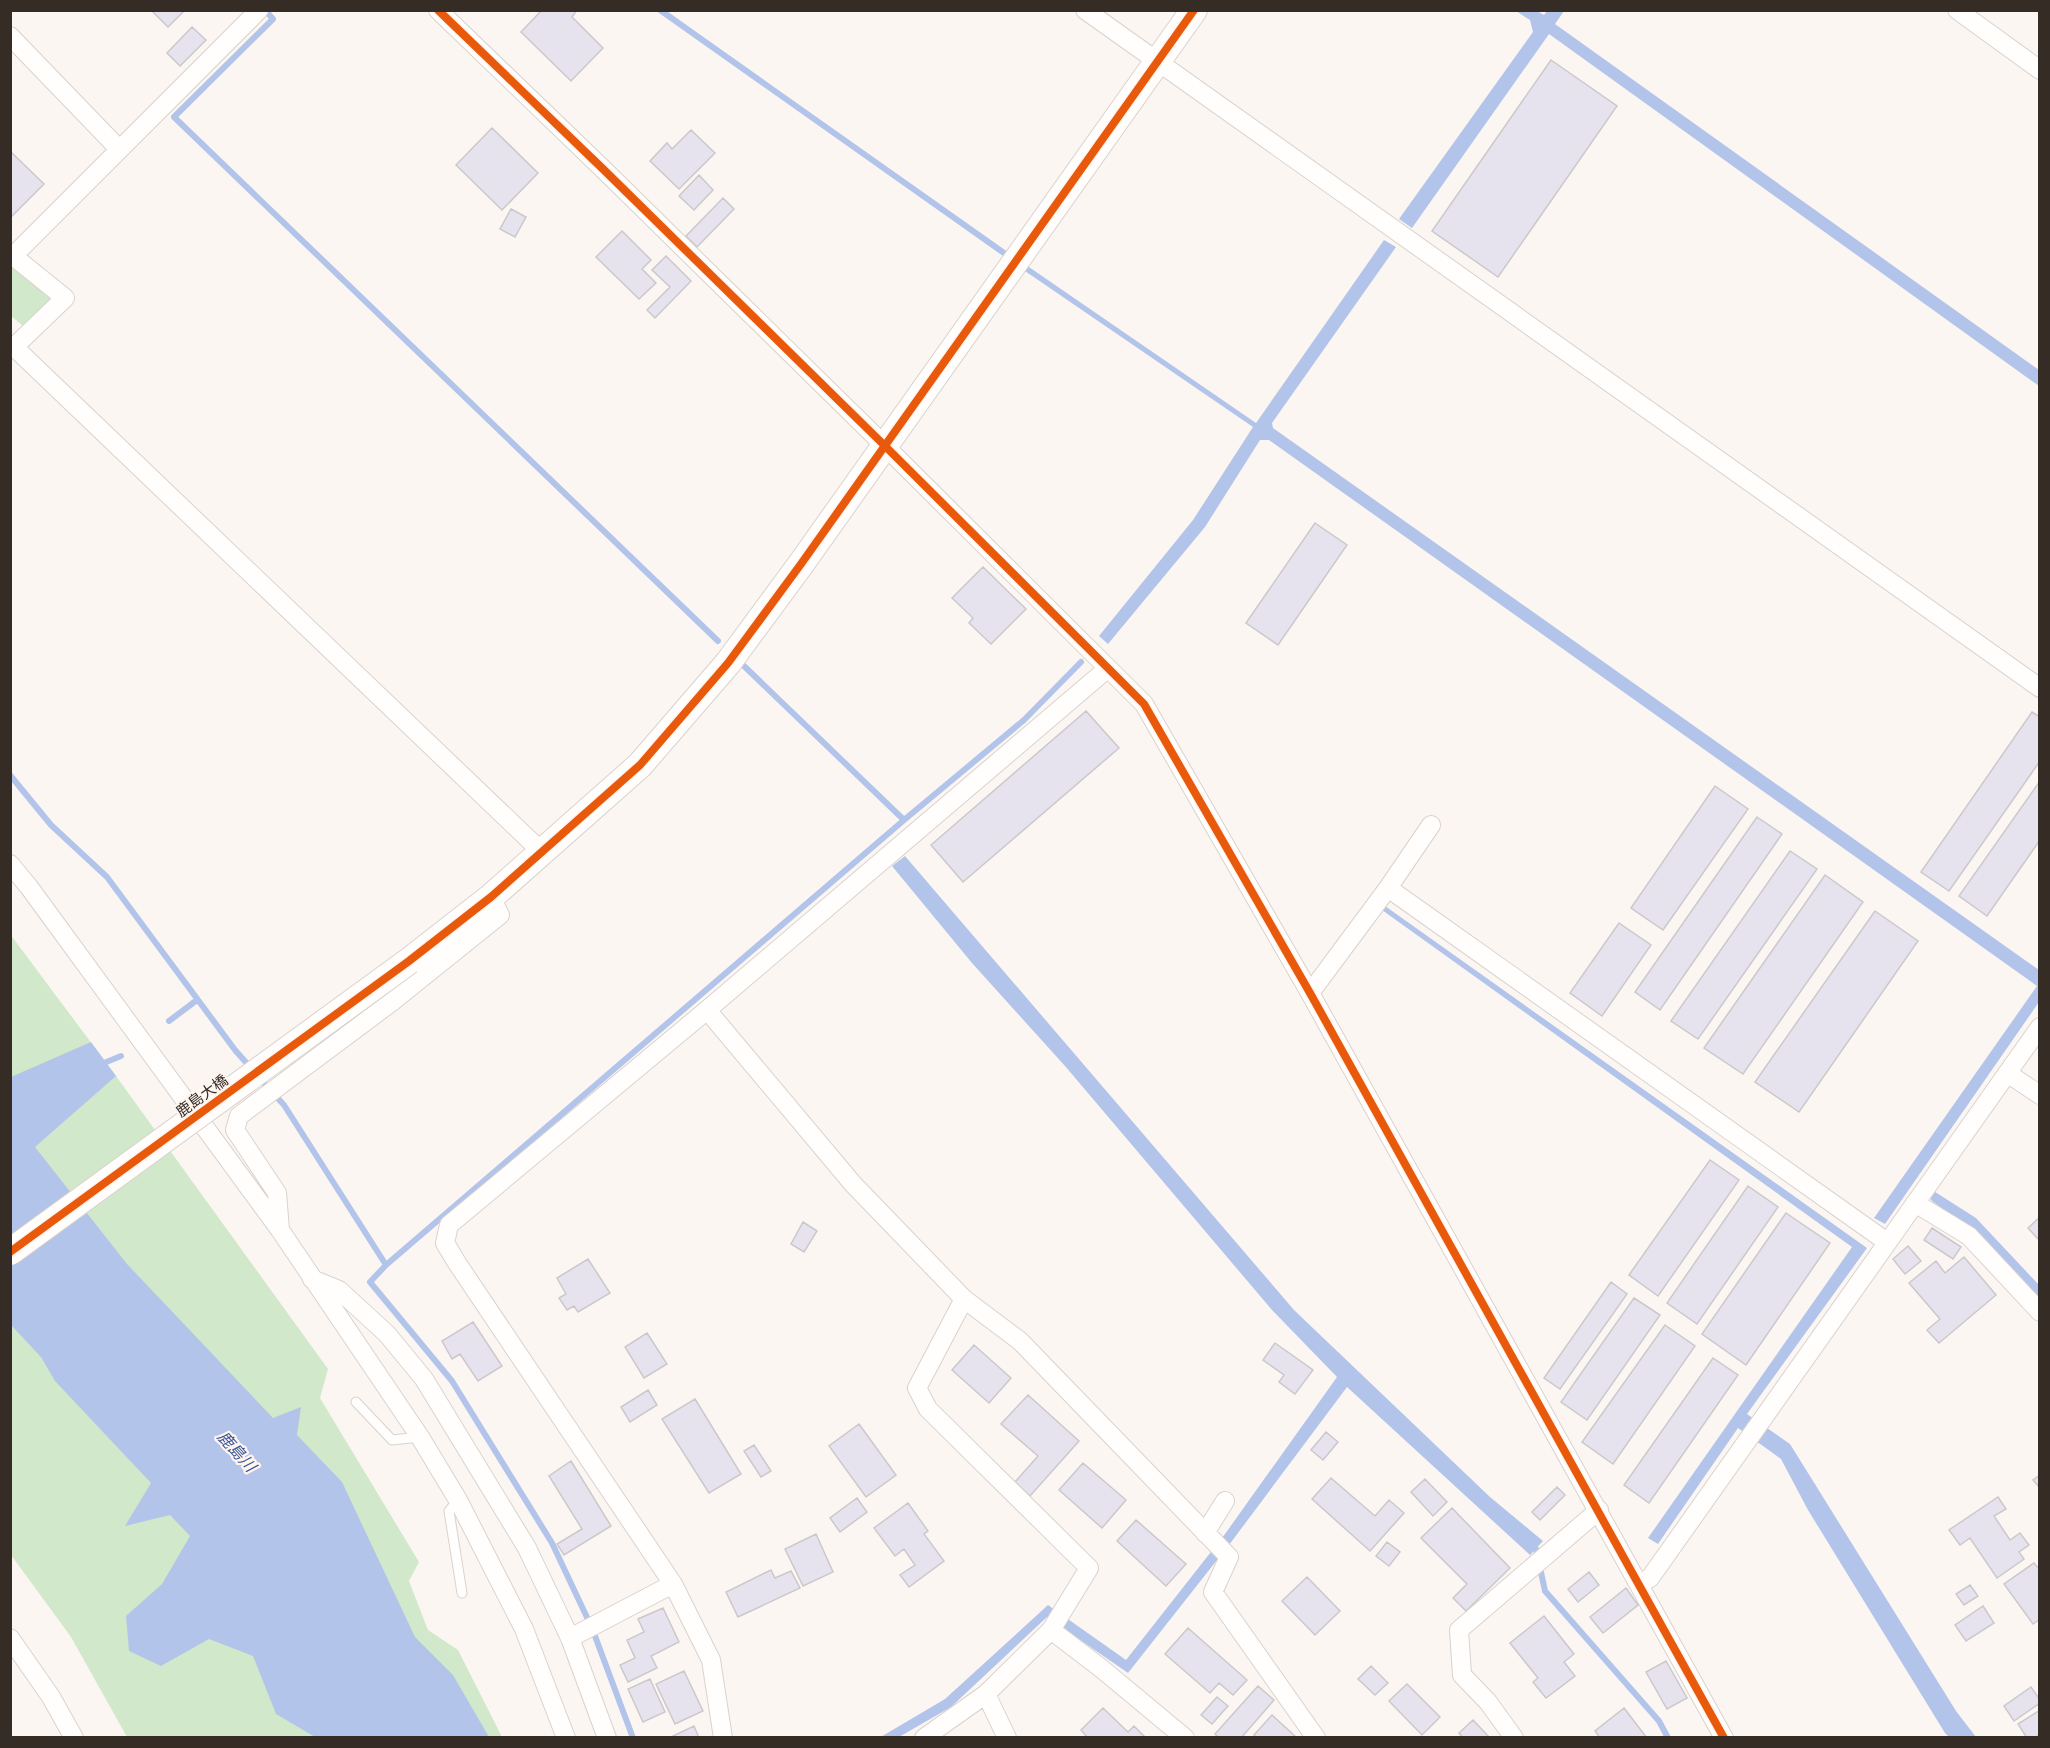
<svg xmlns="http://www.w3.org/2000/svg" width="2050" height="1748" viewBox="0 0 2050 1748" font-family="Commissioner,'Noto Sans JP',sans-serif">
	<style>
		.green { fill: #d2e8ca }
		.water { fill: #b3c4ea }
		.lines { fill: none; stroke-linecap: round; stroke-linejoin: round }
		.stream { stroke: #b3c4ea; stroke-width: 6 }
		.building { fill: #e7e3ee; stroke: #cbc8cb; stroke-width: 1.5 }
		.lane-casing { stroke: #d9d2cd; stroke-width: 11 }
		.street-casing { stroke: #d9d2cd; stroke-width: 20 }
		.secondary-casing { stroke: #d9d2cd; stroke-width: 28 }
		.lane { stroke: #fffefd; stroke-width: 9 }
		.street { stroke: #fffefd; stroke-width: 18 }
		.secondary { stroke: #fffefd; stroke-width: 26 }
		.secondary-bridge-casing { stroke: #d9d2cd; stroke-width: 28; stroke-linecap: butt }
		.secondary-bridge { stroke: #fffefd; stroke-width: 26 }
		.cycleway-casing { stroke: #fff5ef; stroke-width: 11 }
		.cycleway { stroke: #e8590c; stroke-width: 8 }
		.labels { text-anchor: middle; stroke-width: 4.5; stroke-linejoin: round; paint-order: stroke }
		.street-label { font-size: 15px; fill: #352c26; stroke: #fff5ef }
		.water-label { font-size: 16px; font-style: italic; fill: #365398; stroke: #fff5ef }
	</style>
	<rect width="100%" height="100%" fill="#fcf6f2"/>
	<path class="green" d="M 10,248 L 73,301 L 34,335 L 11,316 Z
		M 10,934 L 116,1076 L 328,1369 L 320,1398 L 419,1562 L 409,1581 L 428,1630 L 458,1650 L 502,1737 L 469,1737 L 11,1162 Z
		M 11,1257 L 394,1737 L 127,1737 L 71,1637 L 11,1555 Z"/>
	<path class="water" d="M 1516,11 L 1537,11 L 1544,15 L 1547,11 L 1564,11 L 1555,24 L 2039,370 L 2039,386 L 1549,34 L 1412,228 L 1399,219 L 1533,32 L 1530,20 Z
		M 1384,240 L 1396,247 L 1272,423 L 1273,428 L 2039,970 L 2039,1002 L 1885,1224 L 1874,1218 L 2037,986 L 1269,440 L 1260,440 L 1205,527 L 1108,644 L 1099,636 L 1193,520 L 1253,427 L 1022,269 L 1026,265 L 1256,423 Z
		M 905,856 L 1294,1310 L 1490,1497 L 1543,1541 L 1530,1555 L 1347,1387 L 1232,1541 L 1128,1673 L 1047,1617 L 951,1707 L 899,1737 L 879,1738 L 945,1699 L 1048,1605 L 1126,1660 L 1225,1534 L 1337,1377 L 1272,1310 L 1065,1066 L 972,963 L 892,866 Z
		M 1385,906 L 1867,1248 L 1747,1414 L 1790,1444 L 1956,1711 L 1976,1737 L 1949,1737 L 1945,1733 L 1808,1510 L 1781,1459 L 1738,1428 L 1658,1544 L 1648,1538 L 1852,1247 L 1382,910 Z
		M 91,1042 L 116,1076 L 35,1147 L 127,1264 L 273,1418 L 301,1407 L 297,1435 L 342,1482 L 415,1637 L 453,1675 L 489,1737 L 315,1737 L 276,1714 L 253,1656 L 209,1639 L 161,1666 L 129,1651 L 126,1616 L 162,1584 L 190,1536 L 170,1515 L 125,1526 L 151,1483 L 55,1381 L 41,1357 L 11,1325 L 11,1077 Z
		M 1932,1190 L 1976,1218 L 2039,1285 L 2039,1298 L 1974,1231 L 1932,1201 L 1929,1196 Z"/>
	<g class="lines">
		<path class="stream" d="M 265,10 L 273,19 L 174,117 L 718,641
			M 660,10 L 1004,253
			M 744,666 L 904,820
			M 10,775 L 51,825 L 107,877 L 235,1050 L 251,1068
			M 169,1021 L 197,1000
			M 99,1065 L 121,1056
			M 259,1078 L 284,1105 L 386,1265 L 370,1282 L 452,1381 L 552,1543 L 592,1628 L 633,1738
			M 386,1265 L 904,820 L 1024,720 L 1081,662
			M 1532,1545 L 1536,1549 L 1545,1591 L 1659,1721 L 1668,1738"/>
	</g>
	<path class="building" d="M 151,10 L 185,10 L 168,27 Z
		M 542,10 L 577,10 L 572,17 L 603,48 L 571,81 L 521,32 Z
		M 192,27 L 206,40 L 180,66 L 167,53 Z
		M 1551,60 L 1617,106 L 1498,277 L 1432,231 Z
		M 492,128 L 538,173 L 502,210 L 456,165 Z
		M 691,130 L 715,153 L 679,189 L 650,161 L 667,143 L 672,149 Z
		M 10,151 L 44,184 L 11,217 L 10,217 Z
		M 699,175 L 713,190 L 694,210 L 679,196 Z
		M 723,198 L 734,209 L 697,247 L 686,236 Z
		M 511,209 L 526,217 L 515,237 L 500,229 Z
		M 622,231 L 651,260 L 642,269 L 656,283 L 639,299 L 596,257 Z
		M 666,256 L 691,281 L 655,318 L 647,310 L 670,287 L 652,270 Z
		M 1315,523 L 1347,545 L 1278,645 L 1246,623 Z
		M 983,567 L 1026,609 L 991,644 L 969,623 L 973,618 L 952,598 Z
		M 1086,711 L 1119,748 L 963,882 L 931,845 Z
		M 2032,712 L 2040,717 L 2040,761 L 1949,891 L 1921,872 Z
		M 2040,781 L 2040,840 L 1987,916 L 1959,896 Z
		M 1715,786 L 1748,809 L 1663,930 L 1631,908 Z
		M 1757,817 L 1782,834 L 1660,1010 L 1635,992 Z
		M 1790,851 L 1817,869 L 1698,1039 L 1671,1021 Z
		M 1825,875 L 1863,902 L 1743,1074 L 1704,1048 Z
		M 1875,911 L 1918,941 L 1799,1112 L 1755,1082 Z
		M 1619,923 L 1651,945 L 1602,1016 L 1570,993 Z
		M 1710,1160 L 1739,1180 L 1658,1296 L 1629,1275 Z
		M 1748,1186 L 1778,1207 L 1697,1324 L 1667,1303 Z
		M 1786,1213 L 1830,1243 L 1746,1365 L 1702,1334 Z
		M 2040,1217 L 2040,1241 L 2028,1228 Z
		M 803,1222 L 817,1231 L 804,1252 L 791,1244 Z
		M 1932,1228 L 1961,1247 L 1953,1259 L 1924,1240 Z
		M 1908,1246 L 1921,1261 L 1905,1274 L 1893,1259 Z
		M 1964,1257 L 1996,1295 L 1939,1343 L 1927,1330 L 1940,1319 L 1909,1283 L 1936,1261 L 1945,1273 Z
		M 588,1259 L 610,1293 L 578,1312 L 574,1306 L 567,1310 L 559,1298 L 566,1294 L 557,1278 Z
		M 1611,1282 L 1627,1294 L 1560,1389 L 1544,1378 Z
		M 1634,1298 L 1660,1315 L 1587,1420 L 1561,1402 Z
		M 473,1322 L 502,1366 L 478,1381 L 460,1354 L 452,1359 L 442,1341 Z
		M 1665,1325 L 1695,1346 L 1613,1464 L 1582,1442 Z
		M 647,1333 L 667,1364 L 644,1378 L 625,1347 Z
		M 1275,1343 L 1313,1370 L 1295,1394 L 1279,1382 L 1284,1375 L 1263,1360 Z
		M 974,1345 L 1011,1378 L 989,1403 L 952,1370 Z
		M 1713,1358 L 1738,1375 L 1649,1503 L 1624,1485 Z
		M 648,1390 L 657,1405 L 630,1422 L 621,1407 Z
		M 1028,1395 L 1079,1441 L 1030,1496 L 1015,1482 L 1038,1456 L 1001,1424 Z
		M 695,1399 L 741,1474 L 709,1493 L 662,1419 Z
		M 859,1424 L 896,1475 L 866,1497 L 829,1446 Z
		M 1326,1432 L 1338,1442 L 1323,1460 L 1311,1450 Z
		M 754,1445 L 771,1471 L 761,1477 L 744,1451 Z
		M 571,1461 L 611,1526 L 564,1555 L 557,1544 L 582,1529 L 549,1476 Z
		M 1083,1463 L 1126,1500 L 1102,1528 L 1059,1490 Z
		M 2040,1475 L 2040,1488 L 2033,1480 Z
		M 1331,1478 L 1375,1516 L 1389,1500 L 1404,1513 L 1370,1551 L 1312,1499 Z
		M 1425,1479 L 1447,1502 L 1433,1516 L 1411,1492 Z
		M 1557,1487 L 1565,1495 L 1540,1520 L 1532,1512 Z
		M 1998,1497 L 2006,1509 L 1994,1516 L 2010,1540 L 2020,1533 L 2029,1545 L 2019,1552 L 2024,1559 L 1997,1578 L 1970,1538 L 1960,1545 L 1949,1530 Z
		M 857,1498 L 867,1512 L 840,1532 L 830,1518 Z
		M 908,1503 L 928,1531 L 924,1534 L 944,1561 L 909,1587 L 900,1575 L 915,1565 L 904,1549 L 895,1556 L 874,1528 Z
		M 1452,1508 L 1510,1568 L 1466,1611 L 1453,1598 L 1467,1584 L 1421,1538 Z
		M 1136,1520 L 1186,1564 L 1166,1586 L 1117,1541 Z
		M 816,1534 L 833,1572 L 803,1586 L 785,1549 Z
		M 1387,1542 L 1400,1552 L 1389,1566 L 1376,1556 Z
		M 2034,1563 L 2040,1570 L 2040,1619 L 2033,1624 L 2004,1584 Z
		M 771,1570 L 775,1578 L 791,1571 L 800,1588 L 738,1617 L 726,1592 Z
		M 1589,1572 L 1599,1585 L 1578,1602 L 1568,1589 Z
		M 1307,1577 L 1340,1611 L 1315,1635 L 1282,1601 Z
		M 1970,1585 L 1978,1596 L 1964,1605 L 1956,1594 Z
		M 1626,1588 L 1638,1605 L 1603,1633 L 1590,1617 Z
		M 1983,1606 L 1994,1623 L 1966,1641 L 1955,1625 Z
		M 663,1608 L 679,1642 L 651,1656 L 657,1668 L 628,1682 L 620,1665 L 635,1658 L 627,1640 L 644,1632 L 638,1619 Z
		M 1544,1616 L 1574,1654 L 1564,1662 L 1575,1676 L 1546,1698 L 1533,1682 L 1538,1678 L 1510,1643 Z
		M 1188,1628 L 1247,1680 L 1233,1695 L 1219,1683 L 1210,1693 L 1165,1654 Z
		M 1666,1661 L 1687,1698 L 1667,1709 L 1646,1672 Z
		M 1371,1666 L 1388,1683 L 1375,1695 L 1358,1679 Z
		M 684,1671 L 703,1711 L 675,1724 L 656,1684 Z
		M 650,1679 L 665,1712 L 643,1722 L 628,1689 Z
		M 1407,1684 L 1440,1717 L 1422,1735 L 1389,1701 Z
		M 1258,1686 L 1274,1700 L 1241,1738 L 1219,1738 L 1215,1734 Z
		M 2031,1687 L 2040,1700 L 2040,1703 L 2014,1721 L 2004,1706 Z
		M 1217,1697 L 1228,1706 L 1212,1724 L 1201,1715 Z
		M 1103,1708 L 1128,1732 L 1134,1726 L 1146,1738 L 1088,1738 L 1081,1730 Z
		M 1624,1708 L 1647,1738 L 1600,1738 L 1595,1731 Z
		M 2040,1710 L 2040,1734 L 2035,1738 L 2027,1738 L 2018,1724 Z
		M 1272,1715 L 1297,1738 L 1257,1738 L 1254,1735 Z
		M 1473,1720 L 1490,1738 L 1463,1738 L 1459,1733 Z
		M 694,1726 L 699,1738 L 669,1738 Z"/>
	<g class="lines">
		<defs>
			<path id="lane" d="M 356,1402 L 392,1440 L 420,1437
				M 458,1500 L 449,1511 L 462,1593"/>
			<path id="street" d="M 259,10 L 13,256 L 65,298 L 14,347 L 543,853
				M 438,10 L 603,169 L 884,445 L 1144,704 L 1310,993 L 1724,1738
				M 1085,10 L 2040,688
				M 1957,10 L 2040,70
				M 10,36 L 119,149
				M 10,864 L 29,887 L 280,1230 L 420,1437 L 458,1500 L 524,1629 L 566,1738
				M 1388,888 L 1431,825
				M 1310,993 L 1388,888 L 1887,1242
				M 707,1010 L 853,1184 L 964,1299 L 1020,1341 L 1229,1557 L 1213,1592 L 1316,1738
				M 2007,1073 L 2040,1095
				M 1915,1203 L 1969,1236 L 2040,1312
				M 280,1230 L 277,1193 L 235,1130 L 239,1116 L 393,1001 L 500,915 L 491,897
				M 312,1279 L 339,1290 L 387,1334 L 424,1379 L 527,1548 L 570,1638 L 607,1738
				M 1205,1533 L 1225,1501
				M 1639,1584 L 1650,1578 L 2040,1027
				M 1051,1630 L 1102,1669 L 1185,1738
				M 10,1638 L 51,1697 L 74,1738
				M 570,1638 L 673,1584
				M 986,1694 L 1007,1738
				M 723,1738 L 711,1660 L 673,1584 L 457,1263 L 445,1243 L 449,1225 L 707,1010 L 1107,669
				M 924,1738 L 986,1694 L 1051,1630 L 1089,1568 L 928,1409 L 917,1388 L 964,1299
				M 1514,1738 L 1488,1702 L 1462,1675 L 1459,1630 L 1599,1510"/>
			<path id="secondary" d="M 409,961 L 491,897 L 640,765 L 728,663 L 801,564 L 1194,10"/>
		</defs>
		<use href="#lane" class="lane-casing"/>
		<use href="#street" class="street-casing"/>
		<use href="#secondary" class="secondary-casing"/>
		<use href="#lane" class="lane"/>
		<use href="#street" class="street"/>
		<use href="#secondary" class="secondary"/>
		<defs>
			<path id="secondary-bridge" d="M 10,1252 L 409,961"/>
		</defs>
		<use href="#secondary-bridge" class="secondary-bridge-casing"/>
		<use href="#secondary-bridge" class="secondary-bridge"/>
		<defs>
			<path id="cycleway" d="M 438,10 L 603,169 L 884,445 L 1144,704 L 1310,993 L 1724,1738
				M 10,1252 L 409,961 L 491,897 L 640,765 L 728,663 L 801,564 L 1194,10"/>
		</defs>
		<use href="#cycleway" class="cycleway-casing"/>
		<use href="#cycleway" class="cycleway"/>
	</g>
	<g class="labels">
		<g class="street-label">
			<text transform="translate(202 1096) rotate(-36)" y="5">鹿島大橋</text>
		</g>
		<g class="water-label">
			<text transform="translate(237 1451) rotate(48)" y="6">鹿島川</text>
		</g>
	</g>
	<rect width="2050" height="1748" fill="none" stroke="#352c26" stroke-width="24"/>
</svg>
